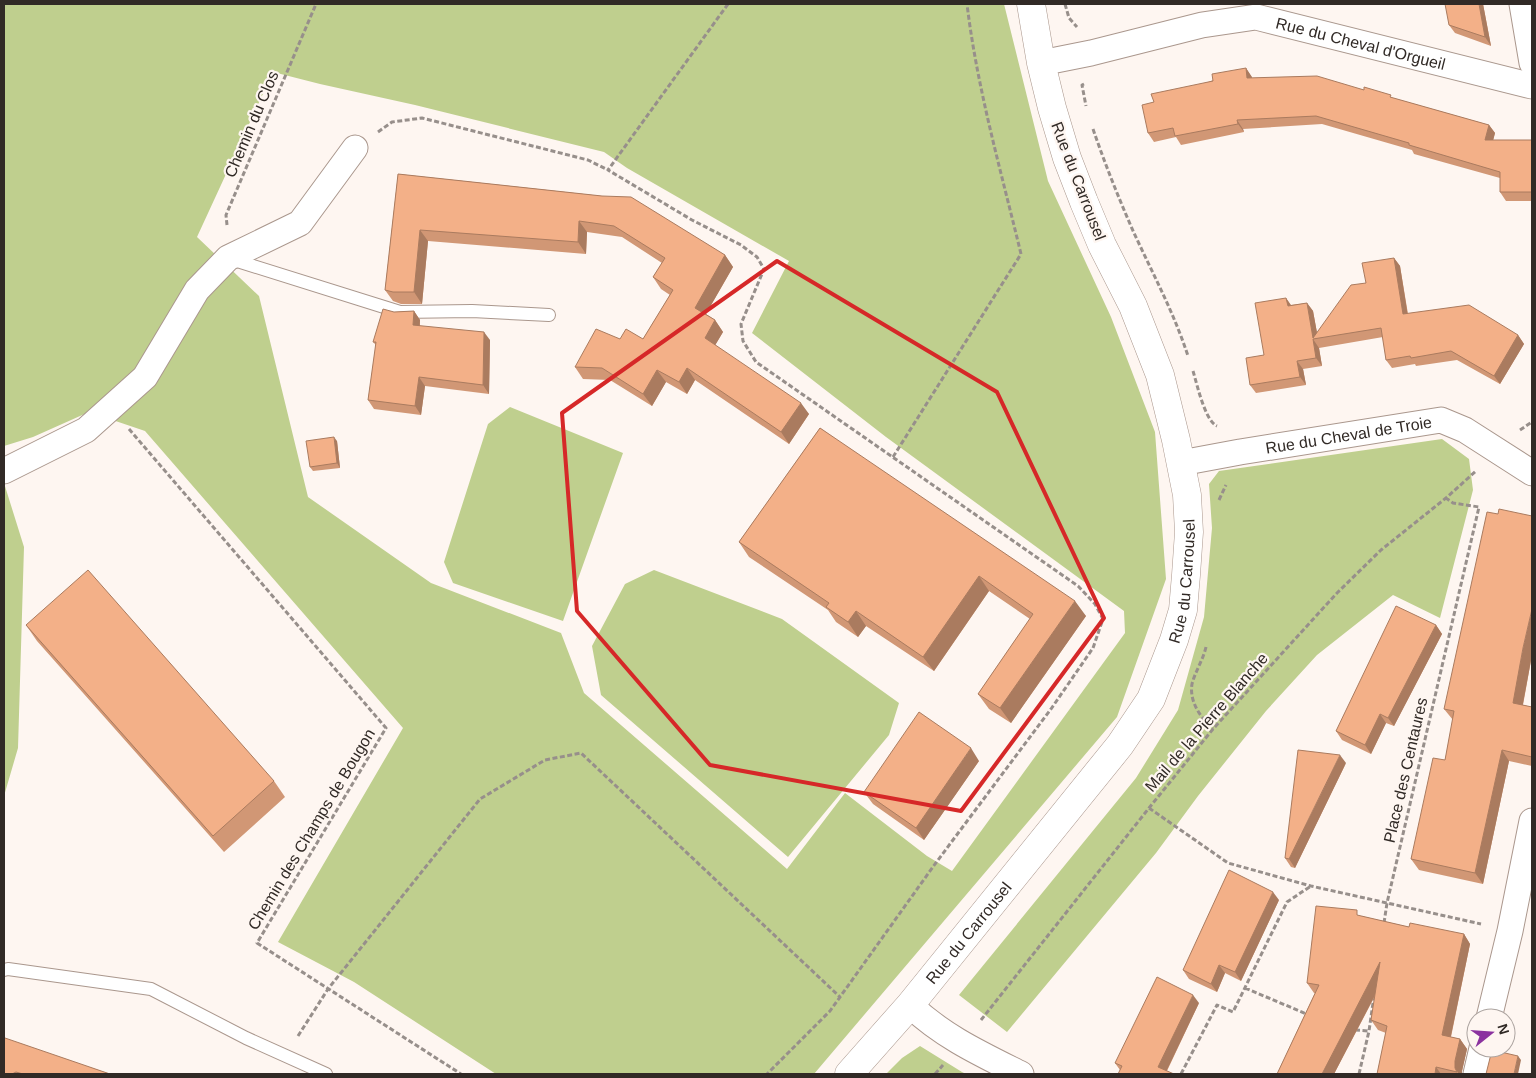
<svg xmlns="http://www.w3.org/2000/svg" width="1536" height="1078" viewBox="0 0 1536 1078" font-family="Helvetica,sans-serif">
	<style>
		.grass { fill: #bfcf8e; fill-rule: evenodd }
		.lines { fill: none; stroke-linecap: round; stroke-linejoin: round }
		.service-casing { stroke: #aa978d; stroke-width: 14 }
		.minor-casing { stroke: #aa978d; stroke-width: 27 }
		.tertiary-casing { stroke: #aa978d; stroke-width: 29 }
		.path { stroke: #978f8b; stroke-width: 3; stroke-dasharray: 5 2.5; stroke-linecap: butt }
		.service { stroke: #fff; stroke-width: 12 }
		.minor { stroke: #fff; stroke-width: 25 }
		.tertiary { stroke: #fff; stroke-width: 28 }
		.wall { fill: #d19775 }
		.shaded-wall { fill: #aa7b5f }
		.building { fill: #f3b088; stroke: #aa7b5f }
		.marked { fill: none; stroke: #d62828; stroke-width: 4; stroke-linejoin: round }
		.labels { text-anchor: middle; stroke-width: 4.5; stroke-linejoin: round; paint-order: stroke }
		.street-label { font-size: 16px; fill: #312a26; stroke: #fef6f1 }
	</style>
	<rect width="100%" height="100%" fill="#fef6f1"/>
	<path class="grass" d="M 4,4 L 1004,4 L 1048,181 L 1111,317 L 1155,432 L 1166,579 L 1117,717 L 814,1074 L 496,1074 L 354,982 L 278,942 L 403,728 L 145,431 L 89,412 L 33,437 L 4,446 ZM 273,72 L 320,84 L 415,105 L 604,152 L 627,168 L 789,261 L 752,333 L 886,437 L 1124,611 L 1125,633 L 952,871 L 927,856 L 845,793 L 787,869 L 584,693 L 561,633 L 431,583 L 308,497 L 259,296 L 197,237 Z
		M 510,407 L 623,453 L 563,621 L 453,583 L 444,562 L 488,424 Z
		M 1442,439 L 1469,459 L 1473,490 L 1440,618 L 1393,595 L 1317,655 L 1266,711 L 1198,796 L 1156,853 L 1007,1032 L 959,995 L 1136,778 L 1178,710 L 1204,617 L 1212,528 L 1209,484 L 1219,471 Z
		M 4,483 L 24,547 L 18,748 L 4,796 Z
		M 654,570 L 782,619 L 899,703 L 889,735 L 788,857 L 601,695 L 592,646 L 625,584 Z
		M 920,1046 L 962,1072 L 966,1074 L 886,1074 L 902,1058 Z"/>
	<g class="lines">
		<defs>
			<path id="service" d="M 231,259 L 400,312 L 472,311 L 549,315
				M 4,970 L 8,969 L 151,989 L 246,1038 L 326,1074"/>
			<g id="minor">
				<path d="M 1522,4 L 1532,63"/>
				<path id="s1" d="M 1041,63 L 1091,53 L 1202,25 L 1256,17 L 1532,86"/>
				<path id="s2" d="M 1181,463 L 1240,452 L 1441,420 L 1465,430 L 1532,473"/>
				<path d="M 4,471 L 86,430 L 145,377 L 197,290 L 228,258 L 300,223 L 355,148"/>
				<path d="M 910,1005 C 942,1036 981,1054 1021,1074"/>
				<path d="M 1489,1018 L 1510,931 L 1532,821"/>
				<path d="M 1476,1074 L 1482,1048"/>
			</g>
			<g id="tertiary">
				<path id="s3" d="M 849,1074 L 910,1005 L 1120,745 L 1151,699 L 1174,640 L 1183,610 L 1186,575 L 1189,532 L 1187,495 L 1176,440 L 1160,375 L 1133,306 L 1102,245 L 1084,202 L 1067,158 L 1052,108 L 1041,63 L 1031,4"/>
			</g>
		</defs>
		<use href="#service" class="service-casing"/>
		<use href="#minor" class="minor-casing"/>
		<use href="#tertiary" class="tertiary-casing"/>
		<path class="path" d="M 728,4 L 608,170 L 692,220 L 741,245 L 757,257 L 764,269 L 741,324 L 743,341 L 756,362 L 1078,586 L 1095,604 L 1103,619 L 1093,648 L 1051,709 L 935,864 L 830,1011 L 767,1074
			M 1065,4 L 1069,18 L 1077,27
			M 1084,84 L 1082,85 L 1086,106
			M 1093,129 C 1105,164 1119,199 1134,233 C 1153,274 1174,313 1188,356
			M 378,132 L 392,122 L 422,118 L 588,160 L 608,170
			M 227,225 L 226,215 L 316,4
			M 1193,371 C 1197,384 1205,421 1217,426
			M 129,429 L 386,728 L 257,943 L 461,1074
			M 1520,430 L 1532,422
			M 893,457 L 1021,254 C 1001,171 977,88 967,4
			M 1219,500 L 1226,485
			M 1206,647 C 1203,660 1195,672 1192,684 C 1189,702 1201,718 1213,729
			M 1149,808 L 1228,863 L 1311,886 L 1481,924
			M 1384,923 L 1387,903 L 1479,507 L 1453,503 L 1446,498
			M 1245,988 L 1309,1015
			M 981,1020 L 1149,808 L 1213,729 L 1337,593 L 1381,550 L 1446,498 L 1476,471
			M 1355,1030 L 1369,1031
			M 298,1036 L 328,989 L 480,799 L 545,760 L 581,753 L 840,997
			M 935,1074 L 943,1065
			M 1181,1074 L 1217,1005 L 1233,1012 L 1287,902 L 1311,886
			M 1359,1074 L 1369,1031 L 1374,996"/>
		<use href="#service" class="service"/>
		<use href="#minor" class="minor"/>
		<use href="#tertiary" class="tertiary"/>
	</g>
	<path class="wall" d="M 1483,4 L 1491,46 L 1455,33 L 1449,25 Z
		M 1246,68 L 1252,78 L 1364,90 L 1393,98 L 1489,125 L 1495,133 L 1493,140 L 1532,140 L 1532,201 L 1506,201 L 1500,192 L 1500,178 L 1414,154 L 1412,150 L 1322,124 L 1243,129 L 1244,132 L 1181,145 L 1176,137 L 1154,142 L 1148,133 L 1154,102 Z
		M 398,174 L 602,196 L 725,255 L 733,267 L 706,314 L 715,320 L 723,332 L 715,345 L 809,414 L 789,444 L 695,380 L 687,394 L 666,382 L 652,406 L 610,380 L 583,379 L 575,367 L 620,339 L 643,339 L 670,295 L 661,289 L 653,277 L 662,263 L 622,237 L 587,232 L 586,254 L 428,241 L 422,304 L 401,304 L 393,301 L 385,290 Z
		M 1394,258 L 1400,266 L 1408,314 L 1518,335 L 1524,344 L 1500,384 L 1457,360 L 1416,366 L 1415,364 L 1392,368 L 1386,360 L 1383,337 L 1319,348 L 1322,366 L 1303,369 L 1306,385 L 1256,393 L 1250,385 L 1264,355 L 1286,298 L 1291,305 L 1307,303 L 1313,311 L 1317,333 L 1366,283 Z
		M 414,311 L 420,320 L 420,326 L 490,340 L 489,394 L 425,386 L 421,415 L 374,409 L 368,400 L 376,345 L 373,342 L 394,312 Z
		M 820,428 L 1086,616 L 1011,723 L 989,709 L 978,694 L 1030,619 L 989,591 L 934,671 L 866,626 L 858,637 L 836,622 L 828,610 L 749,557 L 739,542 Z
		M 337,441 L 340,468 L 313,471 L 310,467 Z
		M 26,625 L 274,781 L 285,797 L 224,852 L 37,641 Z
		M 1436,625 L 1442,634 L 1394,726 L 1386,723 L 1371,754 L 1342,740 L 1336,731 Z
		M 1532,655 L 1523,705 L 1532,707 L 1532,766 L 1509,761 L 1483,884 L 1419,870 L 1411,859 L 1445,760 L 1453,720 L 1444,709 Z
		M 979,761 L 924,840 L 873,804 L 864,792 Z
		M 1346,763 L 1295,868 L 1291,867 L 1285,858 Z
		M 1279,900 L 1241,981 L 1225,973 L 1217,992 L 1189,979 L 1183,970 Z
		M 1361,916 L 1409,927 L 1464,934 L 1470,944 L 1451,1037 L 1460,1039 L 1467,1049 L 1462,1071 L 1462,1074 L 1377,1074 L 1386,1033 L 1378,1030 L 1371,1020 L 1375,996 L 1334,1074 L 1277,1074 L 1315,993 L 1314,993 L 1307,983 Z
		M 1199,1003 L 1167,1071 L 1120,1070 L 1115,1063 Z
		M 4,1039 L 110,1074 L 4,1074 Z"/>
	<path class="shaded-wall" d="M 1479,4 L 1483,4 L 1491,46 L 1485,37 Z
		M 1246,68 L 1252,77 L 1253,86 L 1247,78 Z
		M 1237,120 L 1243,129 L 1244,132 L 1238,124 Z
		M 1489,125 L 1495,133 L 1491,149 L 1485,140 Z
		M 579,221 L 587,232 L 586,254 L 578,242 Z
		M 420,230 L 428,241 L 422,304 L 414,292 Z
		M 725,255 L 733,267 L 703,319 L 695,308 Z
		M 1394,258 L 1400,266 L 1409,323 L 1403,314 Z
		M 1286,298 L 1292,307 L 1288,306 Z
		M 1307,303 L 1313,311 L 1318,338 L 1313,338 Z
		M 414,311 L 420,320 L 419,334 L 413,325 Z
		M 715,320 L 723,332 L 713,349 L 705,338 Z
		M 484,332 L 490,340 L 489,394 L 483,385 Z
		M 1518,335 L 1524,344 L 1500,384 L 1494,376 Z
		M 1313,339 L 1319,348 L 1322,366 L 1316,358 Z
		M 1297,361 L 1303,369 L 1306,385 L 1300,377 Z
		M 687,368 L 695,380 L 687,394 L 679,382 Z
		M 657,370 L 666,382 L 652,406 L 643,394 Z
		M 419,377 L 425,386 L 421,415 L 415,406 Z
		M 801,403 L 809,414 L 789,444 L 781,432 Z
		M 334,437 L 337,441 L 340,468 L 337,463 Z
		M 979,576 L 989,591 L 934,671 L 923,657 Z
		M 1075,601 L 1086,616 L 1011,723 L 1000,708 Z
		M 1532,609 L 1532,655 L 1521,714 L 1513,703 L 1523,648 Z
		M 856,611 L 866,626 L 858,637 L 848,622 Z
		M 1436,625 L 1442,634 L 1394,726 L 1388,718 Z
		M 1380,714 L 1386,723 L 1371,754 L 1365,745 Z
		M 971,748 L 979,761 L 924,840 L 916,828 Z
		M 1502,750 L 1509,761 L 1483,884 L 1475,873 Z
		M 1340,755 L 1346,763 L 1295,868 L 1289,859 Z
		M 1273,892 L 1279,900 L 1241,981 L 1235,972 Z
		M 1464,934 L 1470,944 L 1449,1045 L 1442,1035 Z
		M 1380,962 L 1387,972 L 1334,1074 L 1322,1074 Z
		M 1219,965 L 1225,973 L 1217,992 L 1211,984 Z
		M 1193,995 L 1199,1003 L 1165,1074 L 1158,1067 Z
		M 1460,1039 L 1467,1049 L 1462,1071 L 1462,1074 L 1459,1074 L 1455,1068 L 1455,1061 Z
		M 1518,1056 L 1521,1060 L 1518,1074 L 1514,1074 Z
		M 1436,1067 L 1441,1074 L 1435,1074 Z"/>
	<path class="building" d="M 1445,4 L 1479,4 L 1485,37 L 1449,25 Z
		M 1246,68 L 1247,78 L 1317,76 L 1364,90 L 1364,87 L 1391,95 L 1390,97 L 1489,125 L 1485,140 L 1532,140 L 1532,192 L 1500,192 L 1500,172 L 1409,145 L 1409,143 L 1316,116 L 1237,120 L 1238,124 L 1175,136 L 1173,128 L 1148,133 L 1142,105 L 1154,102 L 1151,94 L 1213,81 L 1212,74 Z
		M 398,174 L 602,196 L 631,197 L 725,255 L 695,308 L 715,320 L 705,338 L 801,403 L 781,432 L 687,368 L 679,382 L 657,370 L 643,394 L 602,368 L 575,367 L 596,329 L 620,339 L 626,329 L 643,339 L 673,290 L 653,277 L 665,258 L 614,226 L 579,221 L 578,242 L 420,230 L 414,292 L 393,292 L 385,290 Z
		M 1394,258 L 1403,314 L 1469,305 L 1518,335 L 1494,376 L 1451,351 L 1411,358 L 1410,356 L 1386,360 L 1381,328 L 1313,339 L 1316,358 L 1297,361 L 1300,377 L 1250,385 L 1246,358 L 1264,355 L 1255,303 L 1286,298 L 1288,306 L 1307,303 L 1313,338 L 1351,285 L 1366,283 L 1362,263 Z
		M 383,309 L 394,312 L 414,311 L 413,325 L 484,332 L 483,385 L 419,377 L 415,406 L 368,400 L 376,342 L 373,342 Z
		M 820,428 L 1075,601 L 1000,708 L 978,694 L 1033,614 L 979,576 L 923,657 L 856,611 L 848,622 L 826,607 L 829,603 L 739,542 Z
		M 334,437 L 337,463 L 310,467 L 306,441 Z
		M 1499,509 L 1532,516 L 1532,609 L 1523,648 L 1513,703 L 1532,707 L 1532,757 L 1502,750 L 1475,873 L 1411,859 L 1433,758 L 1445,760 L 1454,711 L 1444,709 L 1487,512 L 1498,514 Z
		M 88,570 L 274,781 L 213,836 L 26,625 Z
		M 1396,606 L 1436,625 L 1388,718 L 1380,714 L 1365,745 L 1336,731 Z
		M 919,712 L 971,748 L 916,828 L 864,792 Z
		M 1298,750 L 1340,755 L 1289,859 L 1285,858 Z
		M 1229,870 L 1273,892 L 1235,972 L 1219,965 L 1211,984 L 1183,970 Z
		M 1316,906 L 1357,910 L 1357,915 L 1409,927 L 1410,923 L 1464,934 L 1442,1035 L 1460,1039 L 1455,1061 L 1455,1068 L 1457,1072 L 1436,1067 L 1435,1074 L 1377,1074 L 1387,1026 L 1371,1020 L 1380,962 L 1322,1074 L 1277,1074 L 1319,985 L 1307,983 Z
		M 1157,977 L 1193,995 L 1158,1067 L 1174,1074 L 1118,1074 L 1122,1066 L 1115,1063 Z
		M 5,1038 L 110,1074 L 23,1074 L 16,1072 L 12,1074 L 4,1074 L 4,1039 Z
		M 1492,1050 L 1518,1056 L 1514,1074 L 1486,1074 Z"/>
	<path class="marked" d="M 777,261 L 997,392 L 1104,618 L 961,811 L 710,765 L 577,611 L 562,413 Z"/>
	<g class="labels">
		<g class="street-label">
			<text dy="6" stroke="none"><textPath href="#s1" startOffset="328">Rue du Cheval d'Orgueil</textPath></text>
			<text transform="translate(251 124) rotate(-67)" y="6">Chemin du Clos</text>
			<text transform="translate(1079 181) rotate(69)" y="6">Rue du Carrousel</text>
			<text dy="6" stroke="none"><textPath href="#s2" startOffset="170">Rue du Cheval de Troie</textPath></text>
			<text dy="6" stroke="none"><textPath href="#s3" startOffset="605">Rue du Carrousel</textPath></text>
			<text transform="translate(1206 722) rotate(-49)" y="6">Mail de la Pierre Blanche</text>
			<text transform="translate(1405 770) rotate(-77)" y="6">Place des Centaures</text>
			<text transform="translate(311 829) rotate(-59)" y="6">Chemin des Champs de Bougon</text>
			<text dy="6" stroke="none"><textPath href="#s3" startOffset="185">Rue du Carrousel</textPath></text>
		</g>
	</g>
	<rect width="1536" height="1078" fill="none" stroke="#312a26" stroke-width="10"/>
	<g transform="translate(1491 1033) rotate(73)"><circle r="24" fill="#fef6f1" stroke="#aca4a0"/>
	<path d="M0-4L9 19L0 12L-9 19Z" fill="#8b329f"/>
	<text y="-8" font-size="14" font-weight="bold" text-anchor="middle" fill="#312a26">N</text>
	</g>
</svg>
